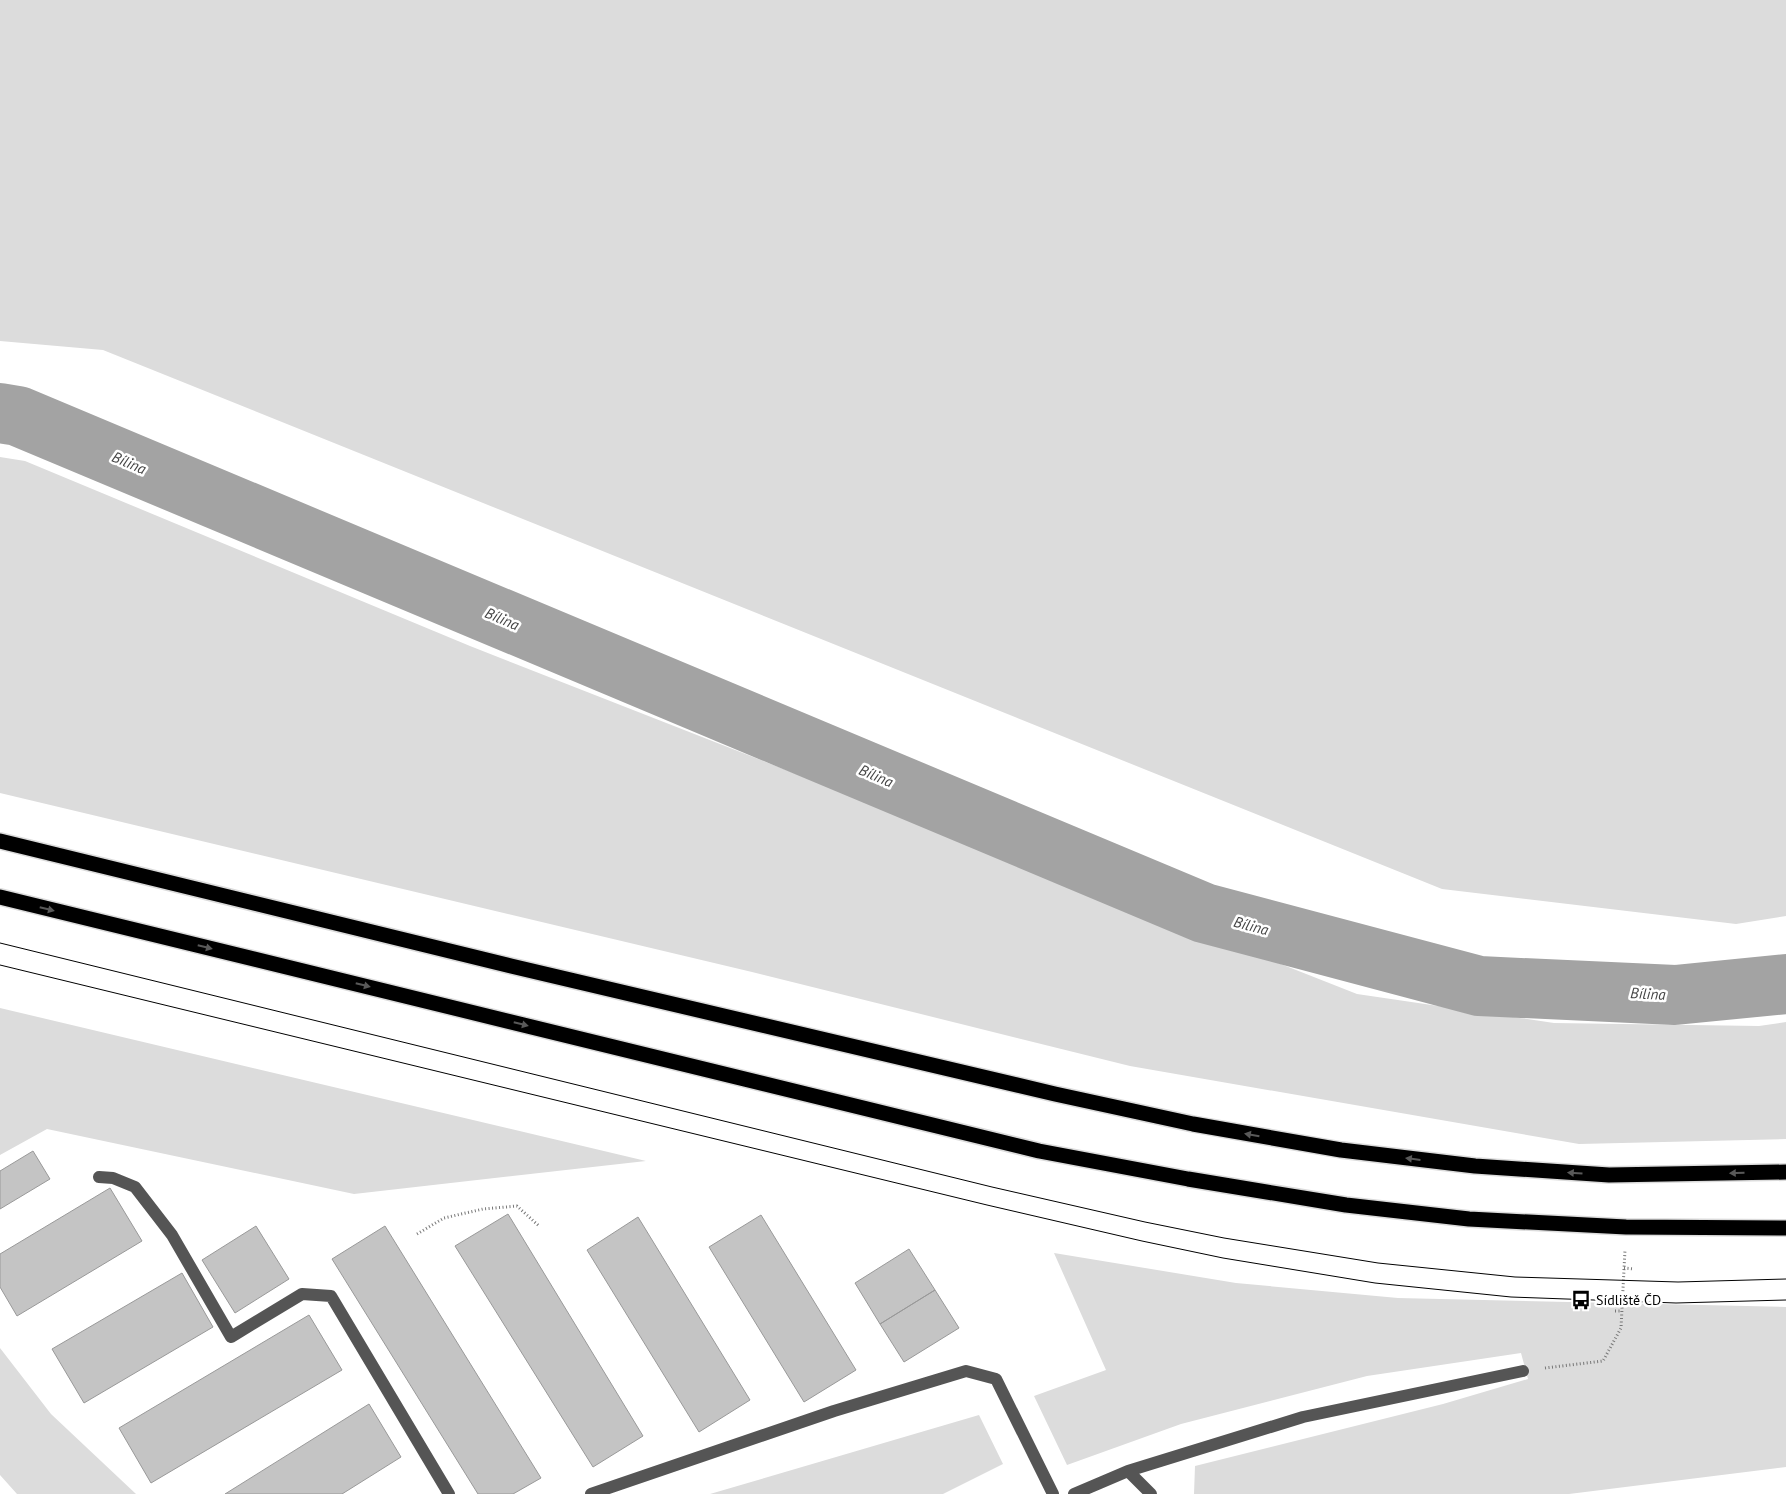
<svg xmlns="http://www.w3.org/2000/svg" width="1786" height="1494" viewBox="0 0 1786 1494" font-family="'PT Sans',sans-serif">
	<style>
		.green { fill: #dcdcdc }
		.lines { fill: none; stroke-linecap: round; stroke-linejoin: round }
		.river { stroke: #a3a3a3; stroke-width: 60 }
		.building { fill: #c4c4c4; stroke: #999 }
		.highway-casing { stroke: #dbdbdb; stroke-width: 18 }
		.path { stroke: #777; stroke-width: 3; stroke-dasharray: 1 2.5; stroke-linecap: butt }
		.minor { stroke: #555; stroke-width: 12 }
		.highway { stroke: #000; stroke-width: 15 }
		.tram { stroke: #000; stroke-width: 1 }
		.oneway { fill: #595959 }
		.labels { text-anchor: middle; stroke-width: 5; stroke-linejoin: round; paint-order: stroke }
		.poi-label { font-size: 14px; fill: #000; stroke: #fff; text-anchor: start }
		.water-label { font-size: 15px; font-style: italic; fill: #444; stroke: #fff }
	</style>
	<rect width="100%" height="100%" fill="#fff"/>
	<path class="green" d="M 0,0 L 1786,0 L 1786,916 L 1736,924 L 1442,889 L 103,350 L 0,341 Z
		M 0,457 L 25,461 L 470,646 L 1357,994 L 1554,1023 L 1759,1026 L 1786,1022 L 1786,1139 L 1579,1144 L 1130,1066 L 752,972 L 0,793 Z
		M 0,1008 L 646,1161 L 354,1194 L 47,1129 L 0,1155 Z
		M 1054,1253 L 1236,1283 L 1398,1298 L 1786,1307 L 1786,1467 L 1569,1494 L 1194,1494 L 1195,1466 L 1443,1404 L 1528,1379 L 1521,1353 L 1367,1376 L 1181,1424 L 1067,1465 L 1034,1396 L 1106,1370 Z
		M 0,1348 L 51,1414 L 136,1494 L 17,1494 L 0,1475 Z
		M 979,1415 L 1003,1464 L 943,1494 L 710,1494 Z"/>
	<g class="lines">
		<path class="river" d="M 0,413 L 18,416 L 1204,913 L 1479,986 L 1675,995 L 1786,984"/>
	</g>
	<path class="building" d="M 33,1151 L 50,1179 L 0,1209 L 0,1171 Z
		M 110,1188 L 142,1241 L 17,1316 L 0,1287 L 0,1254 Z
		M 508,1214 L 643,1436 L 593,1467 L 455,1246 Z
		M 761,1215 L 856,1370 L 804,1402 L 709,1247 Z
		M 638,1217 L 750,1400 L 699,1432 L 587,1250 Z
		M 256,1226 L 289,1279 L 235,1313 L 202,1260 Z
		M 385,1226 L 541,1478 L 513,1494 L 478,1494 L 332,1259 Z
		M 909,1249 L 935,1290 L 880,1324 L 855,1283 Z
		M 182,1273 L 213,1327 L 84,1403 L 52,1349 Z
		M 935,1290 L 959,1328 L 904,1362 L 880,1324 Z
		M 309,1315 L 342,1370 L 151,1483 L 119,1428 Z
		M 369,1404 L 401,1457 L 342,1494 L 225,1494 Z"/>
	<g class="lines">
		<defs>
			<path id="highway" d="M 0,841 L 511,966 L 1055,1094 L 1193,1124 L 1341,1150 L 1475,1166 L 1609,1175 L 1786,1172
				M 0,897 L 1039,1151 L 1188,1179 L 1346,1205 L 1469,1219 L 1626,1227 L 1786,1228"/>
		</defs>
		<use href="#highway" class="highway-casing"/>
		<path class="path" d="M 417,1234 L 444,1218 L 483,1209 L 517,1206 L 539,1226
			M 1624,1268 L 1634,1269
			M 1615,1311 L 1622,1311
			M 1545,1368 L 1603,1361 L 1621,1328 L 1625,1250"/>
		<path class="minor" d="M 99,1177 L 113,1178 L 135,1187 L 172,1235 L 231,1337 L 302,1294 L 331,1296 L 449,1494
			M 1128,1471 L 1151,1494
			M 591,1494 L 834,1411 L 966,1371 L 996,1379 L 1053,1494
			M 1074,1494 L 1128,1471 L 1303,1417 L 1523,1371"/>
		<use href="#highway" class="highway"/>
		<path class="tram" d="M 0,943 L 992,1187 L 1145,1222 L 1224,1238 L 1378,1263 L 1515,1277 L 1678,1282 L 1786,1279
			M 0,965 L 987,1205 L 1142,1241 L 1223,1258 L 1375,1283 L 1511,1297 L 1676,1303 L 1786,1300"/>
	</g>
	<defs><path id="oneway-solid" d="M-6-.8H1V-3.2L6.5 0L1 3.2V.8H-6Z" transform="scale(1.25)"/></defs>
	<g class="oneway">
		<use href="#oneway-solid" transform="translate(47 909) rotate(14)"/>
		<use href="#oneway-solid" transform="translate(205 947) rotate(14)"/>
		<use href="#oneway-solid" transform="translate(363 985) rotate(14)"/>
		<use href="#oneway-solid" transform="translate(521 1024) rotate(14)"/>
		<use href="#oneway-solid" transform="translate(1252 1135) rotate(-170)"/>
		<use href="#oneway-solid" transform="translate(1413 1159) rotate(-173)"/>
		<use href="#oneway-solid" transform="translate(1575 1173) rotate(-176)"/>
		<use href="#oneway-solid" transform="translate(1737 1173) rotate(179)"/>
	</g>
	<defs>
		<symbol id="bus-bare" viewBox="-9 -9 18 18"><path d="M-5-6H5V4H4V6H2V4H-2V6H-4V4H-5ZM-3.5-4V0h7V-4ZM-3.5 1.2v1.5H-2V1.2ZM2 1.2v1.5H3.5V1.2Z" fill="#000" stroke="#fff" stroke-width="2.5" paint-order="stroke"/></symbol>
	</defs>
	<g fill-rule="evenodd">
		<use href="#bus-bare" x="1567" y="1286" width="28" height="28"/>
	</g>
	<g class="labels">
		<g class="poi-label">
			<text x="1596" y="1305">Sídliště ČD</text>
		</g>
		<g class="water-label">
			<text transform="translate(129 463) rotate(23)" y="5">Bílina</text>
			<text transform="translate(502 619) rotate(23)" y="5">Bílina</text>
			<text transform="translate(876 776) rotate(23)" y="5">Bílina</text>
			<text transform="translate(1251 926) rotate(15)" y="5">Bílina</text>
			<text transform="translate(1648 994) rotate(3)" y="5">Bílina</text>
		</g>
	</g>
</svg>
